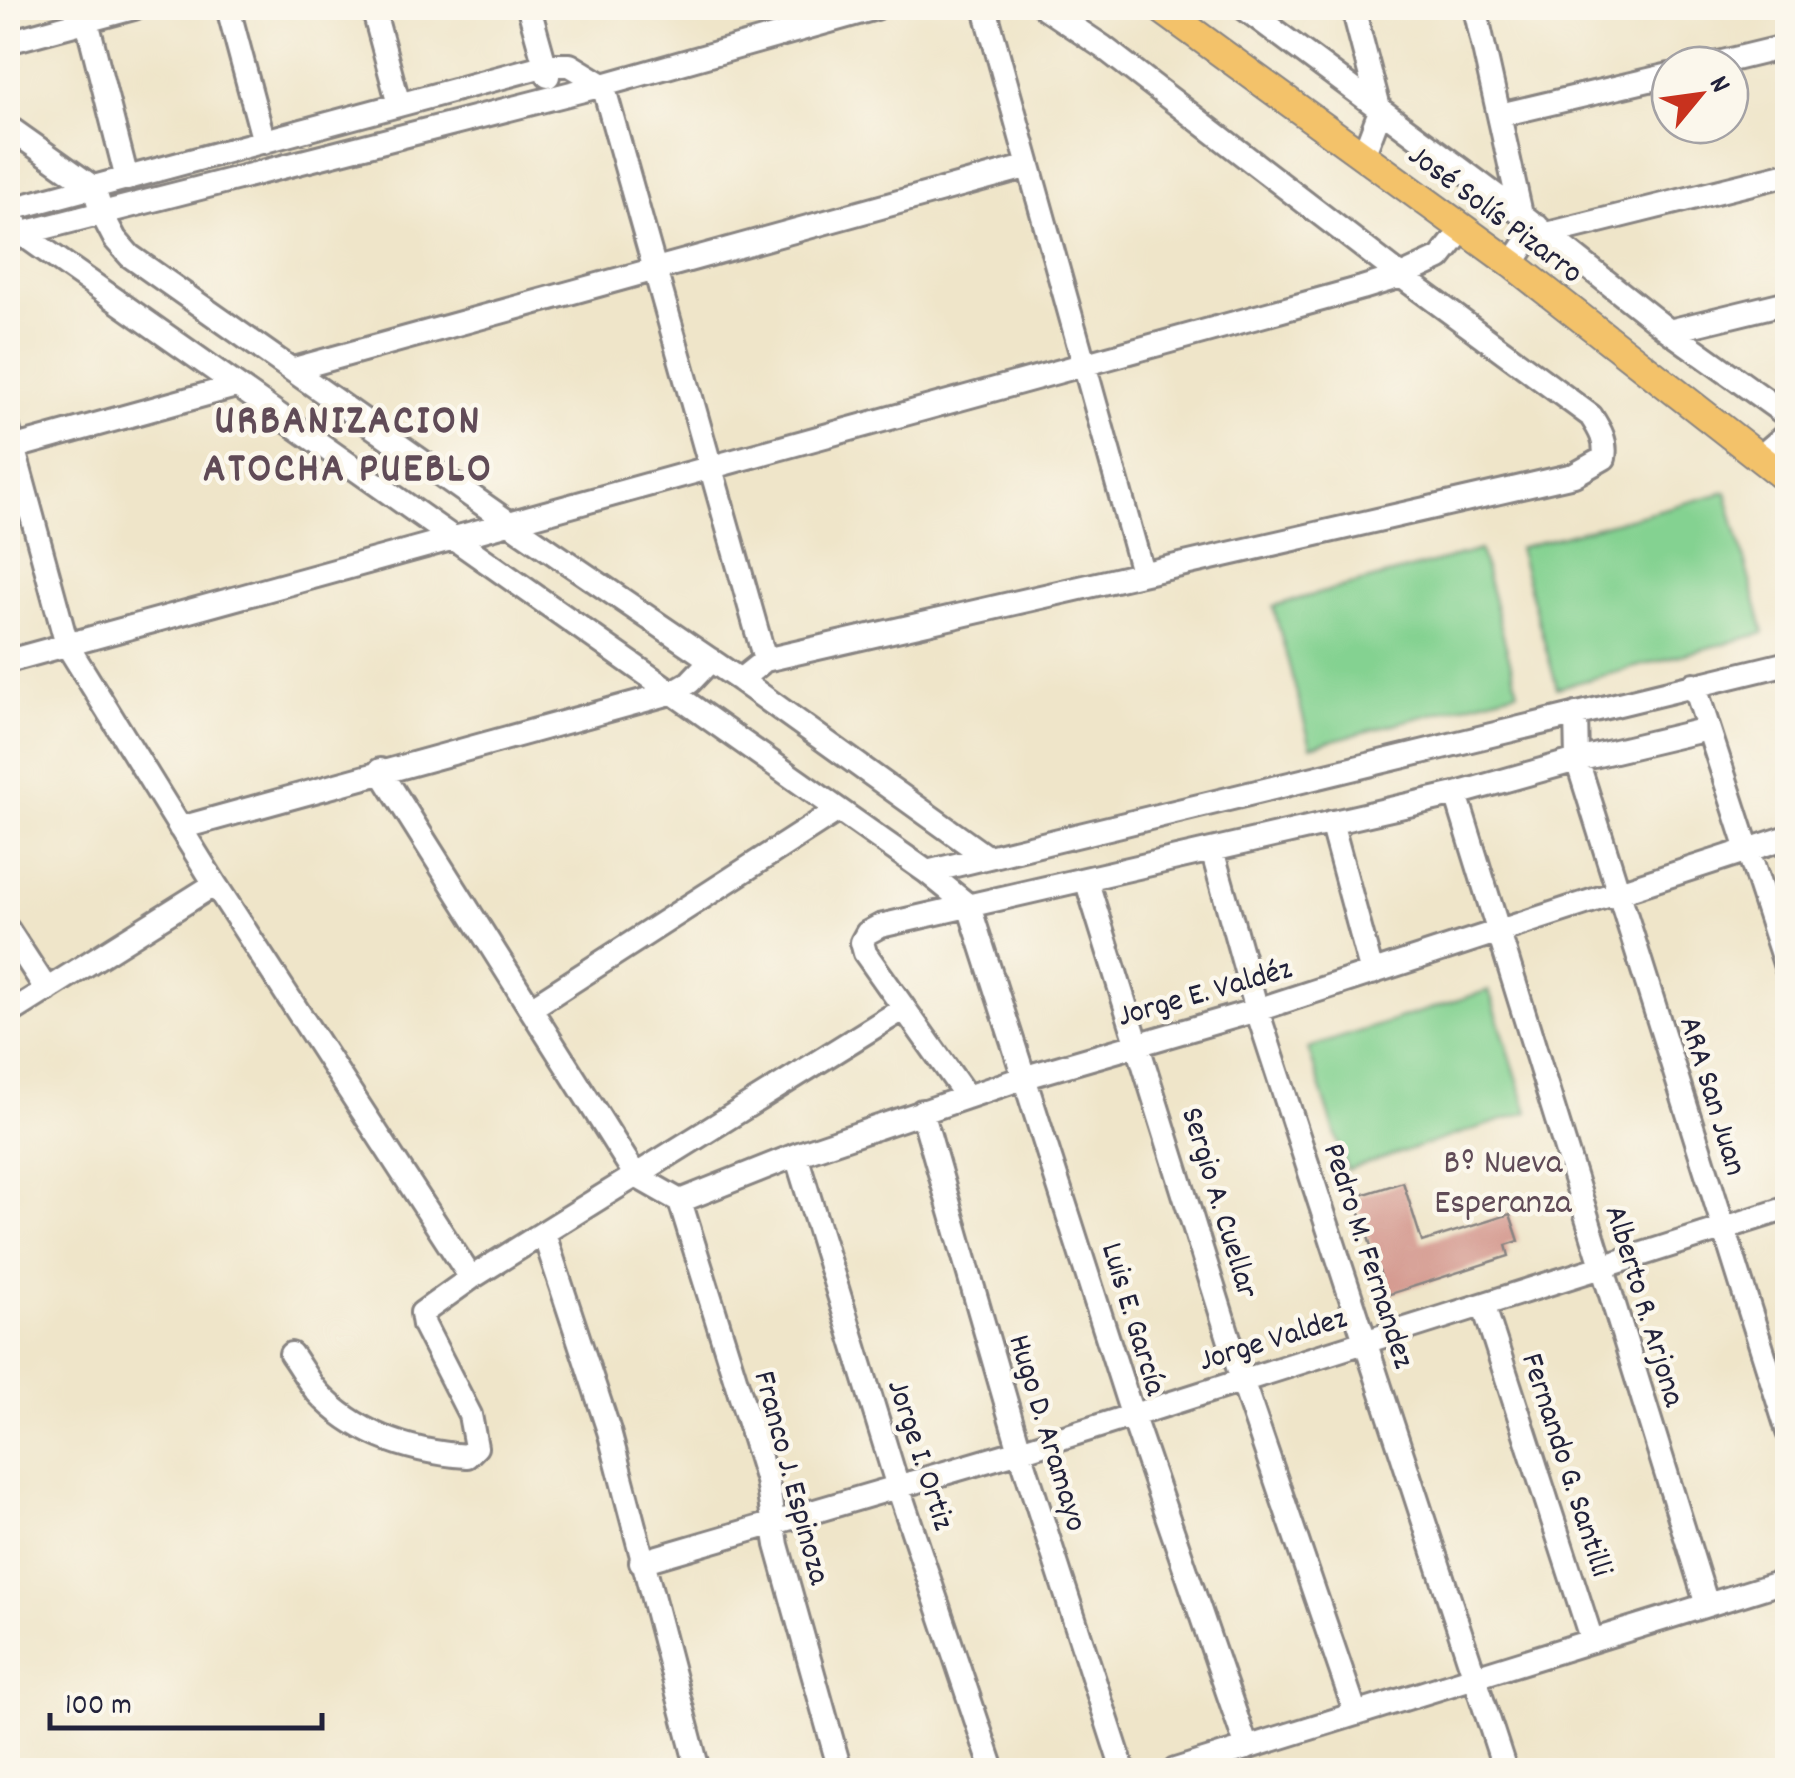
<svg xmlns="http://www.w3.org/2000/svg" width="1795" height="1778" viewBox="0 0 1795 1778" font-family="Dekko,sans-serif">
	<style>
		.garden { fill: #84d291; stroke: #537a66; stroke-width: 2.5 }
		.building { fill: #d3968c }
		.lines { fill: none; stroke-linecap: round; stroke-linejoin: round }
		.minor-casing { stroke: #888482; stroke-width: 28 }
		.major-casing { stroke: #888482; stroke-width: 32 }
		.minor { stroke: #fff; stroke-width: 22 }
		.major { stroke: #f3c26a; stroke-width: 28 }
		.labels { text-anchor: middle; stroke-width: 9; stroke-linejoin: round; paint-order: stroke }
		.street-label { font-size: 32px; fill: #22223b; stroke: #fbf7ec }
		.neighbourhood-label { font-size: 35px; fill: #604b57; stroke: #fbf7ec }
		.district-label { font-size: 42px; font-weight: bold; letter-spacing: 2.5px; fill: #604b57; stroke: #fbf7ec }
	</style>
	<rect width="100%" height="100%" fill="#fbf7ec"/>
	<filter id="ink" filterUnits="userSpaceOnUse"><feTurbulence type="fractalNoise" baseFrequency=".01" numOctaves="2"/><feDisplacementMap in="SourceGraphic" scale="20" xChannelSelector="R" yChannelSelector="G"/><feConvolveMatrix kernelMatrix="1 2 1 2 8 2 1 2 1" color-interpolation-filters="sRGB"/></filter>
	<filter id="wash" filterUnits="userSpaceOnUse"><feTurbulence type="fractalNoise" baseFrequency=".0048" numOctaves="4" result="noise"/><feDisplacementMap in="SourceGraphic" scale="40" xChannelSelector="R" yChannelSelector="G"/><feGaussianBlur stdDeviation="2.25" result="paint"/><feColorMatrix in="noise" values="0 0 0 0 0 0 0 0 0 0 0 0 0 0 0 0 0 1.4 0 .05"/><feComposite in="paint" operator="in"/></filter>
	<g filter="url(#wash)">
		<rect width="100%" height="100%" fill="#efe5c9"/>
		<path class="garden" d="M 1726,492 L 1764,633 L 1557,688 L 1518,548 Z
			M 1480,550 L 1518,691 L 1311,746 L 1273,606 Z
			M 1489,990 L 1528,1112 L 1347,1170 L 1308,1048 Z"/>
		<g id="blocks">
			<path class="building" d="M 1403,1182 L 1422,1242 L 1510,1214 L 1519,1241 L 1506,1245 L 1509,1256 L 1387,1295 L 1355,1197 Z"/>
		</g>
	</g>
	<g filter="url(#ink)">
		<use href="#blocks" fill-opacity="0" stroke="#888482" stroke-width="2.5"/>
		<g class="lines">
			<defs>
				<path id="minor" d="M 228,8 L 264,142
					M 373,8 L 399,105
					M 529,8 L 548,76
					M 985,8 L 1142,572
					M 1244,8 L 1521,214 L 1669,331 L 1788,416
					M 1353,8 L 1380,111 L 1363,156
					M 1475,8 L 1521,214
					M 87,21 L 127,179
					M 8,42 L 134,8
					M 1710,65 L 1788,46
					M 1500,115 L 1670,75
					M 8,127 L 94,188 L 102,214 L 115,239 L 130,256 L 511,524 L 740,680 L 985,856
					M 8,210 L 22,234 L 927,872 L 969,906 L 1132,1414 L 1247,1748
					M 8,210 L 547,65 L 570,65 L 603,85 L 765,660
					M 1547,234 L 1788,174
					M 16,235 L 603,85 L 876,8
					M 1512,264 L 1537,226
					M 1669,331 L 1788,302
					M 294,369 L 1029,166
					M 8,428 L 67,645 L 215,884 L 471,1278 L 903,1009
					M 8,449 L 236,386
					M 1760,457 L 1788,433
					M 8,661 L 1362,288 L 1401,276 L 1440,258 L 1462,230
					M 740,680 L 765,660 L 1574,475 L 1604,458 C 1607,441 1600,430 1591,416 L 1401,276 L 1103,47 L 1045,8
					M 1694,684 L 1788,973
					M 1576,714 L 1577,760 L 1788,1432
					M 380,770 L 636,1176 L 680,1201
					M 1456,794 L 1707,1605
					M 1331,822 L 1372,973
					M 180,828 L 671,693 L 690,682 L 711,660
					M 1212,850 L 1257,1010 L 1505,1770
					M 927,872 L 1788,663
					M 1086,879 L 1242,1380 L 1356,1714
					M 8,930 L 47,990
					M 531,1008 L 838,810
					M 8,1014 L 215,884
					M 967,1097 L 865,953 L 862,942 L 867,933 L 880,926 L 1456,794 L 1577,760 L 1708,729
					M 922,1111 L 1020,1451 L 1123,1770
					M 796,1155 L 898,1487 L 993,1770
					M 680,1201 L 796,1155 L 1026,1077 L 1257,1010 L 1788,837
					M 680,1201 L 767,1481 L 777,1545 L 840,1770
					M 544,1234 L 609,1431 L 698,1770
					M 1484,1307 L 1592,1641
					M 291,1354 C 300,1366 308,1382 318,1393 C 357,1435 412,1452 467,1456 L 476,1447 L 470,1415 L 424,1325 L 422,1313 L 471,1278
					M 641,1562 L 1020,1451 L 1788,1208
					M 1175,1770 L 1788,1580"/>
				<path id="major" d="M 1160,8 L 1512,264 L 1788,480"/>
			</defs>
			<use href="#minor" class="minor-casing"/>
			<use href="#major" class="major-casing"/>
			<use href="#minor" class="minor"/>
			<use href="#major" class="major"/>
		</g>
	</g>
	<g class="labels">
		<g class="street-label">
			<text transform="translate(1497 212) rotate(37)" y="11">José Solís Pizarro</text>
			<text transform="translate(1204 990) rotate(-16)" y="11">Jorge E. Valdéz</text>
			<text transform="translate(1715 1095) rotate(73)" y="11">ARA San Juan</text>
			<text transform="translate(1222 1202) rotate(73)" y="11">Sergio A. Cuellar</text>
			<text transform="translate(1371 1255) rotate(72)" y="11">Pedro M. Fernandez</text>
			<text transform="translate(1647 1305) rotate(73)" y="11">Alberto R. Arjona</text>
			<text transform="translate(1136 1318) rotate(73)" y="11">Luis E. García</text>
			<text transform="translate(1272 1337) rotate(-17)" y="11">Jorge Valdez</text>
			<text transform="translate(1050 1432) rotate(73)" y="11">Hugo D. Aramayo</text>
			<text transform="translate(923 1454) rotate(72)" y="11">Jorge I. Ortiz</text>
			<text transform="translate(1569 1464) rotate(72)" y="11">Fernando G. Santilli</text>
			<text transform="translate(794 1477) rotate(75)" y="11">Franco J. Espinoza</text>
		</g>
		<g class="neighbourhood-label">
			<text x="1503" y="1172">Bº Nueva<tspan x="1503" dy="40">Esperanza</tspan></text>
		</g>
		<g class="district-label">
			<text x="348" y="432">URBANIZACION<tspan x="348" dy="48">ATOCHA PUEBLO</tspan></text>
		</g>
	</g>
	<rect width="1795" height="1778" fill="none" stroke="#fbf7ec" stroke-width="40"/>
	<g transform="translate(1700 95) rotate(61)"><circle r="48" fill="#fbf7ec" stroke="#a4a2a5" stroke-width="2.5"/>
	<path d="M0-8L18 38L0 25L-18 38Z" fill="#c8321e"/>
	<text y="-15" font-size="28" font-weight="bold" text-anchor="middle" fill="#22223b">N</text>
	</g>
	<path d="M50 1713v15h272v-15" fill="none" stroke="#22223b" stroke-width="5"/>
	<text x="65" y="1713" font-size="30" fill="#22223b" stroke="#fbf7ec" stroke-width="8" paint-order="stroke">100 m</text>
</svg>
